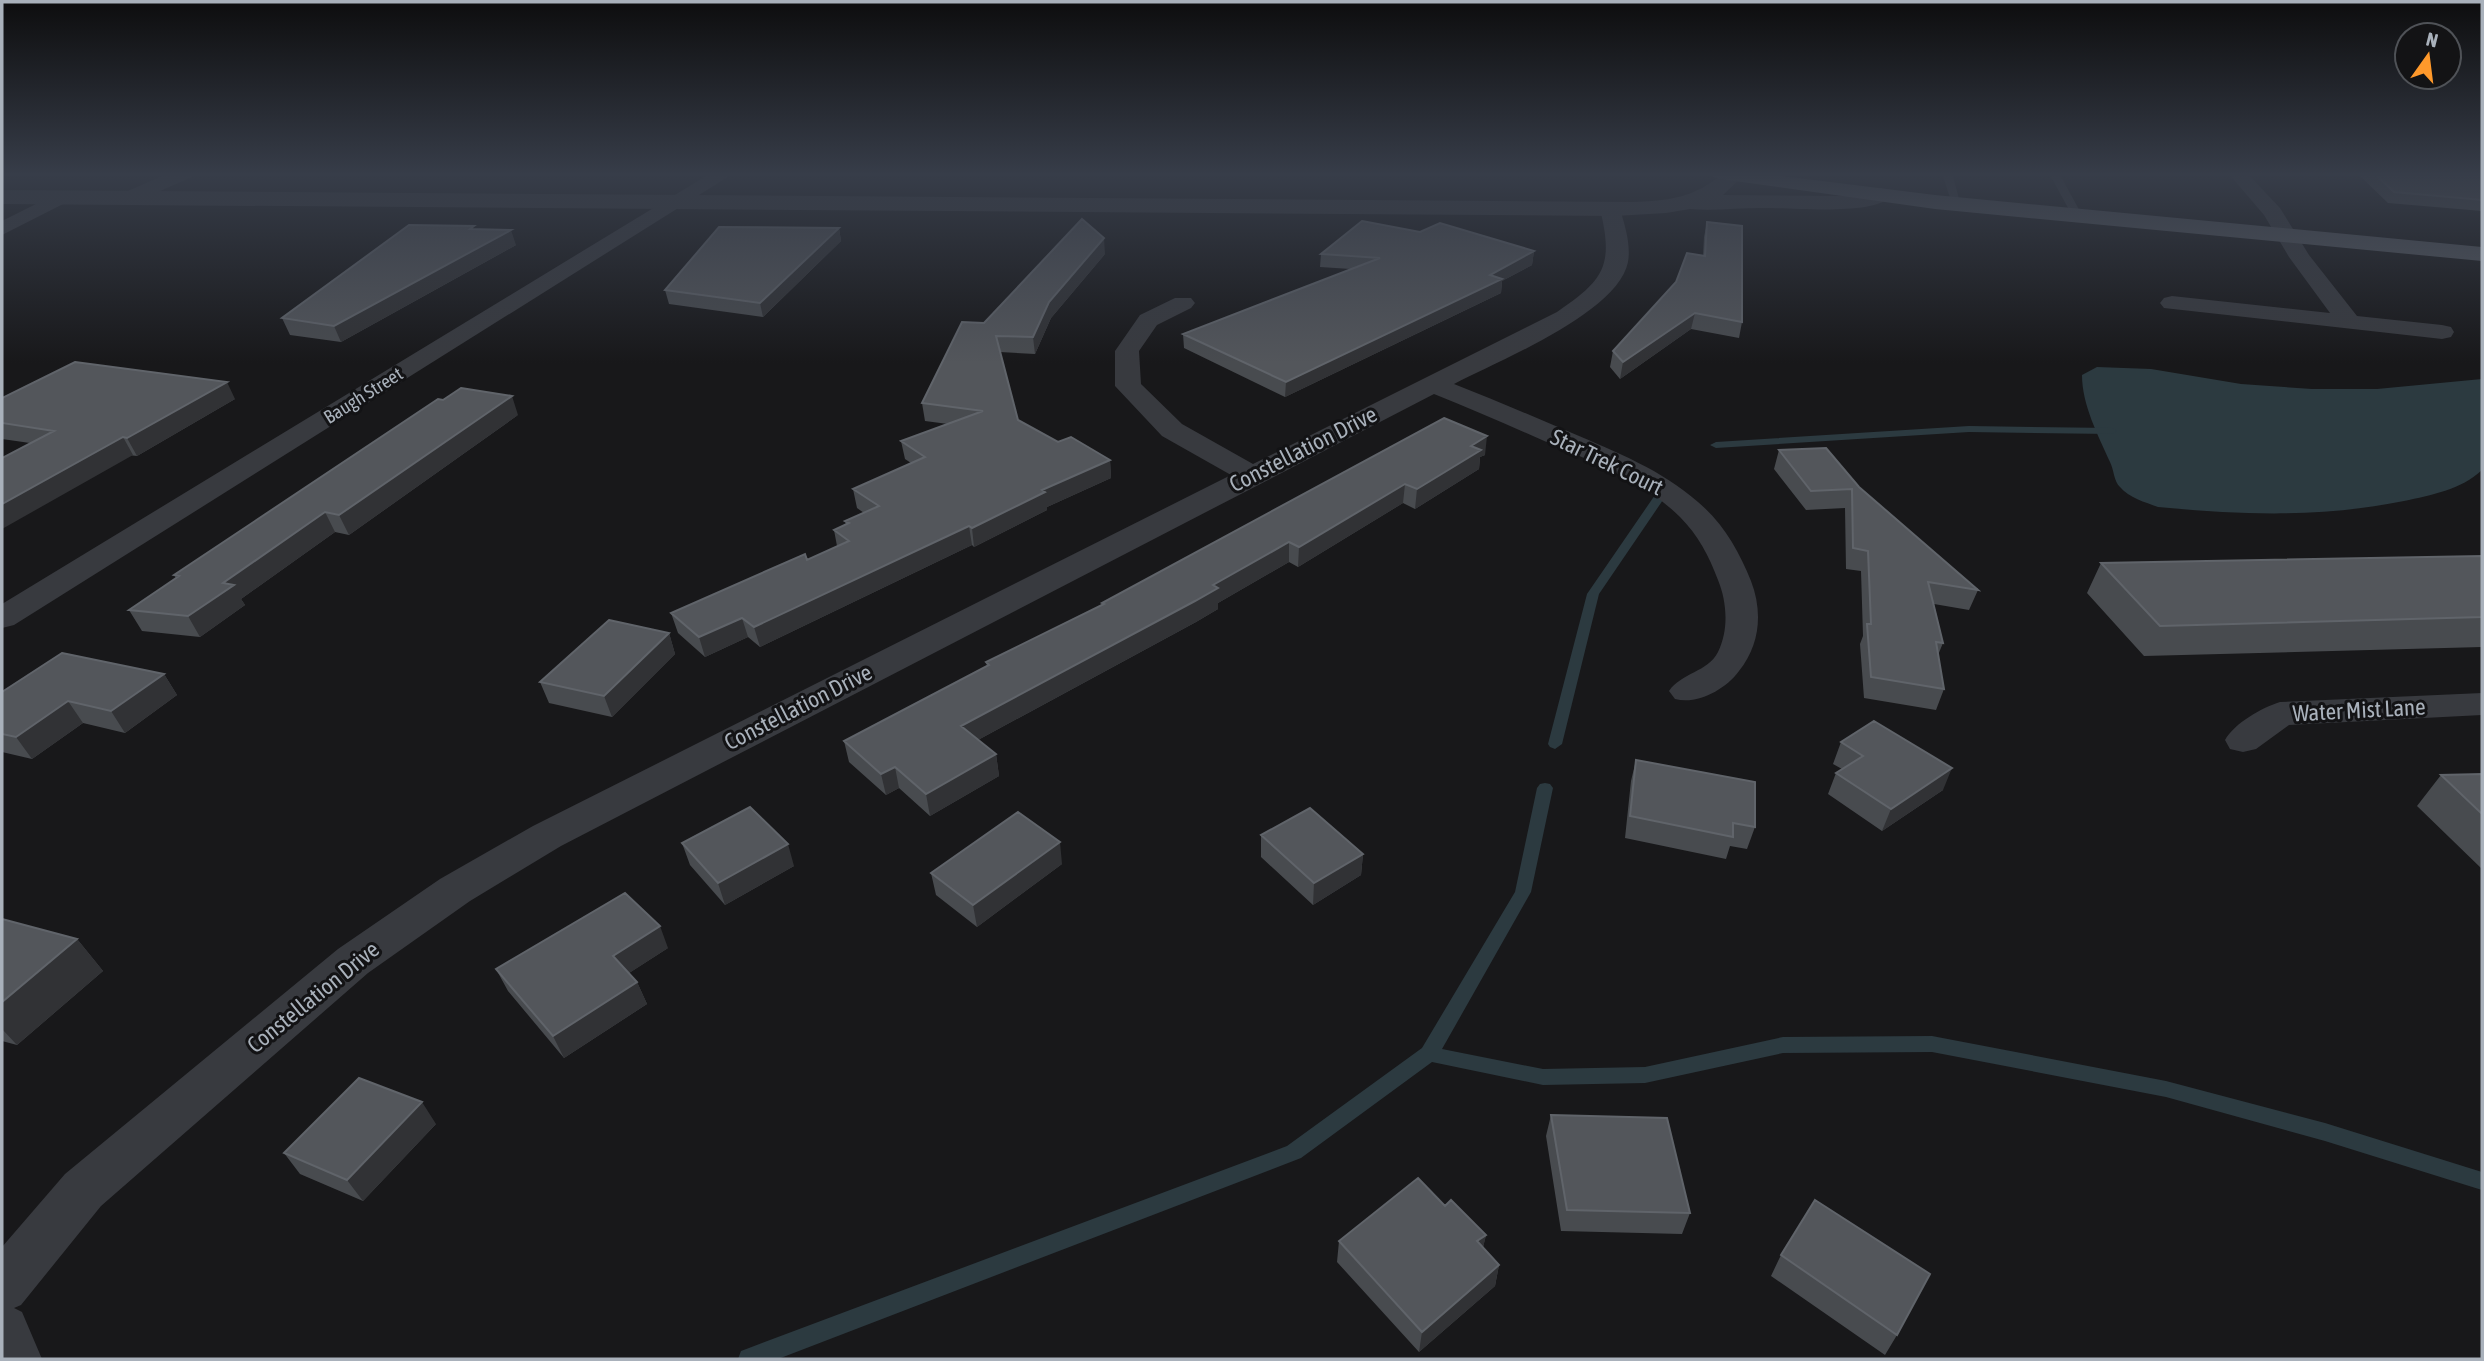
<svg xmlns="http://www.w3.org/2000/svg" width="2484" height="1361" viewBox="0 0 2484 1361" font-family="'Asap Condensed',sans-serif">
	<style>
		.water { fill: #2c3a40 }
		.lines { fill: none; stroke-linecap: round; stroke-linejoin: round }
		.stream { fill: #2c3a40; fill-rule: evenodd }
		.service { fill: #383a3f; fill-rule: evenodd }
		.minor { fill: #383a3f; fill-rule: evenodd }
		.tertiary { fill: #383a3f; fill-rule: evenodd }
		.primary { fill: #54585f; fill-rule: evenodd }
		.wall { fill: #484b4f }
		.shaded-wall { fill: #313235 }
		.building { fill: #53565b; stroke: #60646a; stroke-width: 2 }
		.labels { text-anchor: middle; stroke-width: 6; stroke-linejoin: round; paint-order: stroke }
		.far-street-label { font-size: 19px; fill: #a9b1bb; stroke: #131315 }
		.street-label { font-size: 23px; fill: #a9b1bb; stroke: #131315 }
	</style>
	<rect width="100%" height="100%" fill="#18181a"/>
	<path class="water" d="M 2097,367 L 2151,369 L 2241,384 L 2312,389 L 2377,389 L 2482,379 L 2482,470 C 2461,490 2431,495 2404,501 C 2320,518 2243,515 2158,507 C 2145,502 2129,498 2120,487 C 2114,482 2114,470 2110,462 C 2098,435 2082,405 2082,375 Z"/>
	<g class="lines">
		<path class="stream" d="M 1969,426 L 2112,428 L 2117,431 L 2112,434 L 1969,432 L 1716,448 L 1710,445 L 1716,442 Z
			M 1659,493 L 1665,497 L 1599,594 L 1562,744 L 1555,749 L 1550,747 L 1548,744 L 1587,594 L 1655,495 Z
			M 1545,783 L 1550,784 L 1553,788 L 1531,892 L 1442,1049 L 1543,1069 L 1645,1067 L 1783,1037 L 1932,1036 L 2166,1081 L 2325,1123 L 2482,1172 L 2482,1190 L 2325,1141 L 2166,1097 L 1932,1052 L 1783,1053 L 1645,1083 L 1543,1085 L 1432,1062 L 1301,1158 L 778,1359 L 738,1359 L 741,1351 L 749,1348 L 1287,1146 L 1422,1048 L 1515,892 L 1537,788 L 1540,784 Z"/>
		<path class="service" d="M 1942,173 L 1952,173 L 1961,206 L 1952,204 Z
			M 2049,173 L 2059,173 L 2082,215 L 2081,217 L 2073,217 Z"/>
		<path class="minor" d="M 169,173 L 195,173 L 192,177 L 135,202 L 121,202 L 118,198 L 121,194 Z
			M 711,173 L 734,173 L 14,625 L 2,628 L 2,604 Z
			M 2228,173 L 2247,173 L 2280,208 L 2309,255 L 2357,316 L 2442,325 L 2451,327 L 2454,332 L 2451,337 L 2442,339 L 2164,308 L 2160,303 L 2164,298 L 2172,296 L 2330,313 L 2289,257 L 2264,215 Z
			M 62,191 L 69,193 L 72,197 L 69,201 L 2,235 L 2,221 Z
			M 1610,203 L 1617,205 L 1620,209 C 1625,226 1631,244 1628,262 C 1618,313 1498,361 1454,384 C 1494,400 1533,416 1572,433 C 1616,452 1662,470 1698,502 C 1723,523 1739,551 1751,581 C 1763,612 1760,645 1739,671 C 1725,690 1697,705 1675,699 L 1669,691 C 1681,673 1708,672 1718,652 C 1729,630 1727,602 1718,580 C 1709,556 1698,535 1680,517 C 1645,482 1596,463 1551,444 C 1513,427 1474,410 1434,394 L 561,846 L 470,901 L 368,973 L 101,1206 L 21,1305 L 14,1308 L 22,1312 L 42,1359 L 2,1359 L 2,1247 L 65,1174 L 338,949 L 440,879 L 533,826 L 1231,475 L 1162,436 L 1115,386 L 1115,351 L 1140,315 L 1175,298 L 1191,298 L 1195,303 L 1191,308 L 1157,325 L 1139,351 L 1141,384 L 1182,424 L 1253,464 L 1557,312 C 1604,280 1614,266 1600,209 L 1603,205 Z
			M 2482,693 L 2482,715 L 2289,725 L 2256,749 L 2243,752 L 2230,749 L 2225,740 C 2235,723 2261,708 2280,702 Z"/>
		<path class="tertiary" d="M 1723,173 L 1744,175 L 1723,195 L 1843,196 L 1881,188 L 1889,190 L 1892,195 C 1877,217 1787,207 1761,208 C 1738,208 1713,211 1690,209 L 1666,213 L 1615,216 L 2,204 L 2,190 L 1632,202 C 1668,201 1695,198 1723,173 Z"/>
		<path class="primary" d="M 1709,173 L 1759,173 L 1935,195 L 2482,247 L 2482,261 L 1935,209 L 1720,179 L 1713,177 Z"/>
	</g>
	<path class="wall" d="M 2357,173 L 2482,173 L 2482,211 L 2388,203 Z
		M 1707,222 L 1742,322 L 1739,338 L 1691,329 L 1620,379 L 1610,367 L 1613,351 L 1703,256 L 1704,237 Z
		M 839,228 L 841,241 L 763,317 L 669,304 L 665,290 Z
		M 475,229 L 516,245 L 341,342 L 290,335 L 282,318 Z
		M 1534,251 L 1532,265 L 1502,281 L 1501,293 L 1285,397 L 1184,348 L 1183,334 L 1351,269 L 1320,267 L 1321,254 Z
		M 1105,254 L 1051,318 L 1035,354 L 1000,352 L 1018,420 L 1058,442 L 1110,460 L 1111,478 L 1047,507 L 1047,510 L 974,547 L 972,545 L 760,647 L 748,637 L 705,657 L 678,633 L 671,613 L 807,560 L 837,546 L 834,530 L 846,525 L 845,521 L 864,513 L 857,508 L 853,489 L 911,463 L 905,459 L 901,441 L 948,424 L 925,421 L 922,403 L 984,323 Z
		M 2,398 L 235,399 L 137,456 L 30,443 L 2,439 Z
		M 518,415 L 349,535 L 335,532 L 241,599 L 245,605 L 200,637 L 142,631 L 129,610 L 176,578 L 174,575 Z
		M 1444,418 L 1485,455 L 1480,457 L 1479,469 L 1415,509 L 1403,503 L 1298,567 L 1289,562 L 1218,603 L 1218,609 L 1196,622 L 978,740 L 996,754 L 999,776 L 930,816 L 899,788 L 886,795 L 849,762 L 844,741 L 987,666 L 986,662 L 1103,605 L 1102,603 Z
		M 1779,450 L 1859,487 L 1978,590 L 1969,610 L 1934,604 L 1943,643 L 1938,655 L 1944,689 L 1936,710 L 1864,698 L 1860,644 L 1863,636 L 1861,571 L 1846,569 L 1845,508 L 1806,510 L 1774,469 Z
		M 2482,556 L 2482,647 L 2144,656 L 2087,593 L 2101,563 Z
		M 669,633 L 675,654 L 612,717 L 549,703 L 540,682 Z
		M 164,674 L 177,695 L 125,733 L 83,723 L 32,759 L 2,752 L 2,692 Z
		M 1841,742 L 1943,790 L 1882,831 L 1828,794 L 1836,773 L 1842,769 L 1833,764 Z
		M 1636,760 L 1755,827 L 1747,849 L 1730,846 L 1726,859 L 1625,838 L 1631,781 Z
		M 2482,774 L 2482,869 L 2417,806 L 2441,775 Z
		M 1261,835 L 1363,854 L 1361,875 L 1313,905 L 1261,857 Z
		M 682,843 L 794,866 L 725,905 L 690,865 Z
		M 1062,864 L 977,927 L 936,895 L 931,873 Z
		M 2,919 L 77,939 L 103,971 L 17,1045 L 2,1041 Z
		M 668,948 L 629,973 L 637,982 L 647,1004 L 564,1058 L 508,991 L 496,969 Z
		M 1551,1115 L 1690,1213 L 1682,1234 L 1561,1231 L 1546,1136 Z
		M 436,1124 L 363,1201 L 300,1174 L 284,1153 Z
		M 1445,1206 L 1486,1235 L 1483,1247 L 1499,1265 L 1495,1286 L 1419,1352 L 1337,1262 L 1339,1241 Z
		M 1781,1255 L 1897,1335 L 1885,1355 L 1771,1276 Z"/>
	<path class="shaded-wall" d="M 839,228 L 841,241 L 763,317 L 760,303 Z
		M 511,230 L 516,245 L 341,342 L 334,326 Z
		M 1104,238 L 1105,254 L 1051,318 L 1035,354 L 1033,337 L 1049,302 Z
		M 1534,251 L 1532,265 L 1502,281 L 1501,293 L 1285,397 L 1286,382 Z
		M 1695,313 L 1691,329 L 1620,379 L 1623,362 Z
		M 227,382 L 235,399 L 137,456 L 127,438 Z
		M 512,396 L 518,415 L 349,535 L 339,515 Z
		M 1487,436 L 1485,455 L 1480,457 L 1479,469 L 1415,509 L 1417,489 L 1471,446 Z
		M 123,437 L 133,455 L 2,529 L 2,504 Z
		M 1110,460 L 1111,478 L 1047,507 L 1047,510 L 974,547 L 972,528 L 1042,490 Z
		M 1405,484 L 1403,503 L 1298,567 L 1299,547 Z
		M 325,512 L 335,532 L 241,599 L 245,605 L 200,637 L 188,616 L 223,583 Z
		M 969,526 L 972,545 L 760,647 L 754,627 Z
		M 1289,542 L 1289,562 L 1218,603 L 1218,609 L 1196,622 L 965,747 L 961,726 Z
		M 742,618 L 748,637 L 705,657 L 699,637 Z
		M 669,633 L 675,654 L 612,717 L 604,696 Z
		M 164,674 L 177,695 L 125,733 L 111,711 Z
		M 68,701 L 83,723 L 32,759 L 16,737 Z
		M 996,754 L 999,776 L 930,816 L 926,794 Z
		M 895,767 L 899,788 L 886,795 L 881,774 Z
		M 1952,768 L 1943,790 L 1882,831 L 1891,809 Z
		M 1060,842 L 1062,864 L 977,927 L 973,905 Z
		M 788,844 L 794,866 L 725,905 L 718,883 Z
		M 1363,854 L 1361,875 L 1313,905 L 1314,883 Z
		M 660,926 L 668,948 L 623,977 L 613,956 Z
		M 77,939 L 103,971 L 17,1045 L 2,1029 L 2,1002 Z
		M 637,982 L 647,1004 L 564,1058 L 553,1036 Z
		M 422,1102 L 436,1124 L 363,1201 L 347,1180 Z
		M 1486,1235 L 1481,1256 L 1477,1241 Z
		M 1499,1265 L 1495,1286 L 1419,1352 L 1422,1332 Z"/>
	<path class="building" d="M 2374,173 L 2482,173 L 2482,200 L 2394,192 Z
		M 1082,219 L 1104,238 L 1049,302 L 1033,337 L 996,336 L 1018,420 L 1058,442 L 1071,437 L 1110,460 L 1042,490 L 1045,492 L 972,528 L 969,526 L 754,627 L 742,618 L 699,637 L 671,613 L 805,554 L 807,560 L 849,541 L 834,530 L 849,523 L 845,521 L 879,506 L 853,489 L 925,457 L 901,441 L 983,411 L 922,403 L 962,322 L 984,323 Z
		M 1362,221 L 1420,232 L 1440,223 L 1534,251 L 1490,275 L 1502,279 L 1286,382 L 1183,334 L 1380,258 L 1321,254 Z
		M 1707,222 L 1742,226 L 1742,322 L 1695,313 L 1623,362 L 1613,351 L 1676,282 L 1687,253 L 1705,256 Z
		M 409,225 L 474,226 L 470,229 L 511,230 L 334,326 L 282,318 Z
		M 719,227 L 839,228 L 760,303 L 665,290 Z
		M 75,362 L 227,382 L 127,438 L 123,437 L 2,504 L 2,458 L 54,431 L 2,423 L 2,398 Z
		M 461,388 L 512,396 L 339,515 L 325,512 L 223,583 L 234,585 L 188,616 L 129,610 L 179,576 L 174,575 L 438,399 L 443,400 Z
		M 1444,418 L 1487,436 L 1471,446 L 1481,450 L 1417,489 L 1405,484 L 1299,547 L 1289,542 L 1213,585 L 1218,588 L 1195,601 L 961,726 L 996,754 L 926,794 L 895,767 L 881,774 L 844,741 L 989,665 L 986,662 L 1104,604 L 1102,603 Z
		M 1826,448 L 1859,487 L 1978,590 L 1928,582 L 1943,643 L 1936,642 L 1944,689 L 1871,677 L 1867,624 L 1871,624 L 1868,551 L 1853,548 L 1852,489 L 1811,491 L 1779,450 Z
		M 2482,556 L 2482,617 L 2160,626 L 2101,563 Z
		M 609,620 L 669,633 L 604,696 L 540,682 Z
		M 62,653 L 164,674 L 111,711 L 68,701 L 16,737 L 2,734 L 2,692 Z
		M 1874,721 L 1952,768 L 1891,809 L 1836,773 L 1863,756 L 1841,742 Z
		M 1636,760 L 1755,782 L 1755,827 L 1733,823 L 1733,837 L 1630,816 Z
		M 2482,774 L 2482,814 L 2441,775 Z
		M 750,807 L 788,844 L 718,883 L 682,843 Z
		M 1310,808 L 1363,854 L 1314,883 L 1261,835 Z
		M 1018,812 L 1060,842 L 973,905 L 931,873 Z
		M 625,893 L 660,926 L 613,956 L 637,982 L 553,1036 L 496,969 Z
		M 2,919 L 77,939 L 2,1002 Z
		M 359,1078 L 422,1102 L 347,1180 L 284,1153 Z
		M 1551,1115 L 1667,1118 L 1690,1213 L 1567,1210 Z
		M 1418,1178 L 1445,1206 L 1451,1200 L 1486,1235 L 1477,1241 L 1499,1265 L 1422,1332 L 1339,1241 Z
		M 1815,1200 L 1930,1274 L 1897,1335 L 1781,1255 Z"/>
	<linearGradient id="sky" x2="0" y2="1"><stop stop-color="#0d0d0e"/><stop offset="0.48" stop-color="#373d49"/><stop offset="1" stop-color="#373d49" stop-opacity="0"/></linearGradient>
	<rect width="2484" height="363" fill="url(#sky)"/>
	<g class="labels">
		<g class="far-street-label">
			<text transform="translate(363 395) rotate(-32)" y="7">Baugh Street</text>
		</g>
		<g class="street-label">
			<text transform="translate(1303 449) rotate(-27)" y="8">Constellation Drive</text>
			<text transform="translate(1607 462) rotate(26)" y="8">Star Trek Court</text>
			<text transform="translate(798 707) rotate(-27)" y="8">Constellation Drive</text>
			<text transform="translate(2359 710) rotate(-3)" y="8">Water Mist Lane</text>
			<text transform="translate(313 997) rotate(-39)" y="8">Constellation Drive</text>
		</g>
	</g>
	<rect width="2484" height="1361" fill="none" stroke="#a9b1bb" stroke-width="7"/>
	<g transform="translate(2428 56) rotate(14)"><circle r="33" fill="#131315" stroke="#4f5257" stroke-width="2"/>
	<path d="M0-5L12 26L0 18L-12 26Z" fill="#ff992b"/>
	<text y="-10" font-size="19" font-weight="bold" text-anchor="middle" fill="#a9b1bb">N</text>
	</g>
</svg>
